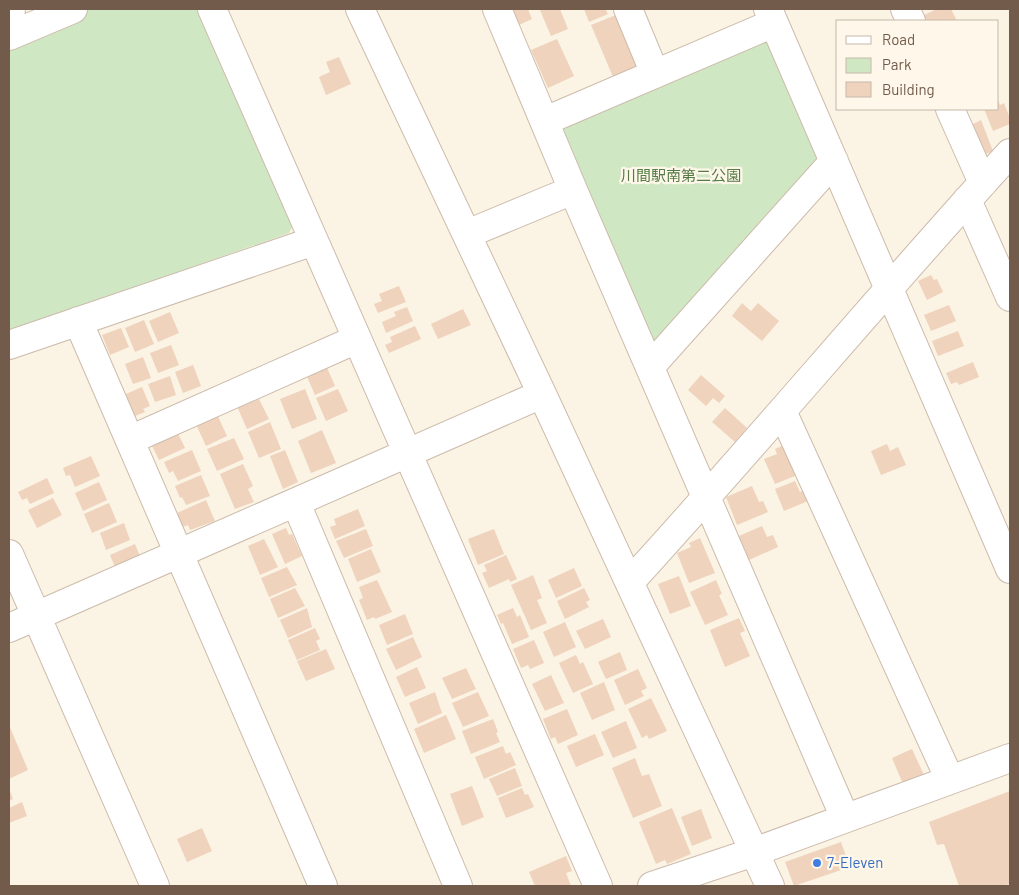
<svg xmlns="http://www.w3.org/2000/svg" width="1019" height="895" viewBox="0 0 1019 895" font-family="Barlow,'Noto Sans JP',sans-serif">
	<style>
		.green { fill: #d0e7c3 }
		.building { fill: #efd3bd }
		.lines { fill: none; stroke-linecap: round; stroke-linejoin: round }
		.minor-casing { stroke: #ccbbab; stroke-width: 30 }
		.minor { stroke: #fff; stroke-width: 28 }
		.shop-dot { fill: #3f7fe0; stroke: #fef7ea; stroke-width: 2 }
		.labels { text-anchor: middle; stroke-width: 4.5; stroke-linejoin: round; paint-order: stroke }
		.park-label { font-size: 15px; fill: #547c46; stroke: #fef7ea }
		.shop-label { font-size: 15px; fill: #366cbe; stroke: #fef7ea; text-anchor: start }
	</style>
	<rect width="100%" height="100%" fill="#fbf3e4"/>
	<path class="green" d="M 91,9 L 200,9 L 294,223 L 289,233 L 9,331 L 9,43 L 13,43 Z
		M 769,36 L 822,159 L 663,342 L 648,338 L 555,126 Z"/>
	<path class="building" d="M 510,9 L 528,9 L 532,19 L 517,26 Z
		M 542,9 L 560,9 L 568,29 L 551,36 L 540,10 Z
		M 584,9 L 605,9 L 608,14 L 589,22 Z
		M 937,9 L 951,9 L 957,21 L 927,21 L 924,15 Z
		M 621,13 L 642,64 L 613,77 L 591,25 Z
		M 557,39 L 574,76 L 548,88 L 531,50 Z
		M 339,57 L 351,84 L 326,95 L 319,77 L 330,72 L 326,62 Z
		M 998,100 L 1000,105 L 1004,103 L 1010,118 L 1010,124 L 993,131 L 984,109 L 998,109 Z
		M 981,120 L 993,151 L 977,158 L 965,128 Z
		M 931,275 L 934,280 L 937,279 L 943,292 L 927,300 L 918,281 Z
		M 399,286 L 406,302 L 378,313 L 374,304 L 382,301 L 379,294 Z
		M 742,303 L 751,311 L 758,303 L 779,321 L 762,341 L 732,316 Z
		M 949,305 L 956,321 L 931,331 L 924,315 Z
		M 407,307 L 413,321 L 386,333 L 382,322 L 396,316 L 394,312 Z
		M 463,309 L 471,325 L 438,339 L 431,324 Z
		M 170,312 L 179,333 L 158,342 L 149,321 Z
		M 144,320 L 154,344 L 135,352 L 125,328 Z
		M 415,326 L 421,339 L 389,353 L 385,345 L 392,342 L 390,337 Z
		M 121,328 L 129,347 L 110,355 L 102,335 Z
		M 958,331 L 964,346 L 938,356 L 932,341 Z
		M 171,345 L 179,365 L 158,373 L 150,353 Z
		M 143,357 L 151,378 L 133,384 L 125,364 Z
		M 973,362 L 979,377 L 959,385 L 957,382 L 951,384 L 946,373 Z
		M 325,363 L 335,386 L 315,395 L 305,372 Z
		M 193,365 L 201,386 L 183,393 L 175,372 Z
		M 701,375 L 725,396 L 719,403 L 713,398 L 706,406 L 688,390 Z
		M 170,376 L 176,395 L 155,402 L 148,384 Z
		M 142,387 L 150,406 L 143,409 L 145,412 L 135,416 L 126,394 Z
		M 305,389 L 317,419 L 292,429 L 280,399 Z
		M 338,389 L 348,411 L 326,421 L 316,398 Z
		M 252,395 L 255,401 L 259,399 L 269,419 L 247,429 L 235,402 Z
		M 725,408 L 747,428 L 735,442 L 712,422 Z
		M 215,410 L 227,436 L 206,446 L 194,420 Z
		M 270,422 L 281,449 L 259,458 L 248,432 Z
		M 175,427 L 185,448 L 159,460 L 151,444 Z
		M 322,430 L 336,463 L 311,473 L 298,441 Z
		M 234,438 L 244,459 L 217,471 L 207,449 Z
		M 789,443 L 802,473 L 775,484 L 764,459 L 777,454 L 775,449 Z
		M 887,444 L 890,451 L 898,447 L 906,465 L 881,475 L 871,451 Z
		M 192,450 L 201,471 L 178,481 L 173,471 L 169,473 L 164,462 Z
		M 285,450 L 298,482 L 283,489 L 270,456 Z
		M 91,456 L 100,476 L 75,487 L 70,475 L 66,476 L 63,468 Z
		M 243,464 L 253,486 L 248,489 L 254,502 L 235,509 L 220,474 Z
		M 201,475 L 210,496 L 186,505 L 182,497 L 180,498 L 175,486 Z
		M 47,478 L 54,493 L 30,504 L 27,498 L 22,500 L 18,492 Z
		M 795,481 L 800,492 L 804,490 L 808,501 L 784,511 L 775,489 Z
		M 99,482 L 107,500 L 83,511 L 75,493 Z
		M 752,486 L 759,502 L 763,501 L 768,512 L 737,525 L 726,497 Z
		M 53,498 L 62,515 L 37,528 L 28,510 Z
		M 206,500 L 215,521 L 190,530 L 188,525 L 183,527 L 177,513 Z
		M 109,503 L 117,522 L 92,533 L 84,514 Z
		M 358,509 L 365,526 L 335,539 L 330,527 L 336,525 L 334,519 Z
		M 124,523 L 130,540 L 106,550 L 100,533 Z
		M 762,526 L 767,537 L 773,535 L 778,547 L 749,560 L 739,536 Z
		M 286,528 L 289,535 L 292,534 L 302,556 L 285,564 L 272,534 Z
		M 366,529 L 373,546 L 344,558 L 336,541 Z
		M 494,529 L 504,554 L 478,565 L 468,539 Z
		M 700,538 L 715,573 L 689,583 L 677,553 L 691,547 L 689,543 Z
		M 264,539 L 278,567 L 260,575 L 248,546 Z
		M 135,544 L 142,561 L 117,572 L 110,555 Z
		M 371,549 L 381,572 L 357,582 L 348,559 Z
		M 506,555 L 517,579 L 510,582 L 509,579 L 489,588 L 482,573 L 487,571 L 484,565 Z
		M 287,567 L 297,585 L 269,597 L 261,578 Z
		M 574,568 L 582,586 L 556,598 L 548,580 Z
		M 533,575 L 542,598 L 537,600 L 547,623 L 531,630 L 511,585 Z
		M 679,576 L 691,606 L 670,614 L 658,584 Z
		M 377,580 L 392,612 L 375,619 L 374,617 L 367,620 L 359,600 L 363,598 L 359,587 Z
		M 716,580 L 722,594 L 719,595 L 728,615 L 705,625 L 690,592 Z
		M 295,588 L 305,606 L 278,618 L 270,599 Z
		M 584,588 L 590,600 L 586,602 L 589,607 L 565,619 L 557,601 Z
		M 307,608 L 312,627 L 288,638 L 280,620 Z
		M 513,608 L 517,617 L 520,615 L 529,637 L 512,644 L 503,623 L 501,624 L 497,615 Z
		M 405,614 L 413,634 L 387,645 L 379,625 Z
		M 739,618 L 745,631 L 740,633 L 750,656 L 725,667 L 710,630 Z
		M 603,619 L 611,637 L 585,649 L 576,631 Z
		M 565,622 L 576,647 L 554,657 L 543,632 Z
		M 315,628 L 320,639 L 316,641 L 320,650 L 297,660 L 288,640 Z
		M 413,637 L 422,657 L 396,670 L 386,649 Z
		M 534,640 L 544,663 L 530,669 L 528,665 L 521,668 L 513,649 Z
		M 326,649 L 335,669 L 306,681 L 297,661 Z
		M 620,652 L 627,670 L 606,679 L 598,662 Z
		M 576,655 L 580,664 L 583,662 L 593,684 L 573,693 L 559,663 Z
		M 417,667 L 426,688 L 405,697 L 396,677 Z
		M 466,668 L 476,689 L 452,699 L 442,678 Z
		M 638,669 L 647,688 L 641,691 L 644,696 L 625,705 L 614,680 Z
		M 551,675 L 564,703 L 545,711 L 532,684 Z
		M 604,682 L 615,710 L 592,720 L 580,693 Z
		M 435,692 L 442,713 L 418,724 L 409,703 Z
		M 478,692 L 489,716 L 463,727 L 452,703 Z
		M 651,698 L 667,731 L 649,739 L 647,735 L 642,738 L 628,709 Z
		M 567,709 L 578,735 L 558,744 L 555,737 L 551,739 L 543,719 Z
		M 446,715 L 456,739 L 424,753 L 414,729 Z
		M 493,719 L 498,732 L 496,733 L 500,742 L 471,754 L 462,731 Z
		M 626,721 L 637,748 L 613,758 L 601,732 Z
		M 9,725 L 28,770 L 9,779 Z
		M 595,734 L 604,755 L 576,767 L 567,746 Z
		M 503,746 L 506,754 L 510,752 L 516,765 L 484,779 L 475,757 Z
		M 912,749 L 924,775 L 903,784 L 892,758 Z
		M 635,758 L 642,776 L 649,774 L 662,806 L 633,818 L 612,768 Z
		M 515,768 L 522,786 L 497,796 L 489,779 Z
		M 472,786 L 484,817 L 462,826 L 450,794 Z
		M 9,788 L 13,799 L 9,801 Z
		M 522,788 L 525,795 L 528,794 L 534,807 L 506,818 L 498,798 Z
		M 1010,791 L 1010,884 L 1002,886 L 959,886 L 944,844 L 937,845 L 929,822 Z
		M 22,802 L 27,816 L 9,823 L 9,808 Z
		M 672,808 L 691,854 L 667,864 L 665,860 L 656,864 L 639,822 Z
		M 701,809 L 712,838 L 692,846 L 681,817 Z
		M 202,828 L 212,851 L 187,862 L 177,839 Z
		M 841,842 L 850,867 L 794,886 L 785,862 Z
		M 566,856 L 572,871 L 566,873 L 571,886 L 535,886 L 529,872 Z"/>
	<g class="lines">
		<defs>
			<path id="minor" d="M 212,9 L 598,886
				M 360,9 L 542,394 L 770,886
				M 497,9 L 573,190 L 845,818
				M 628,9 L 655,74
				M 768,9 L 1010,569
				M 905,9 L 911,21
				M 9,23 L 11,9
				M 9,36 L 73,9
				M 950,109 L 983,183
				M 545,121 L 774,23
				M 967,200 L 1010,297
				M 467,234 L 573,190
				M 78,321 L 323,886
				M 9,345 L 314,241
				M 650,367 L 834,161
				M 782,411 L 950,780
				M 130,440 L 357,339
				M 296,503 L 458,886
				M 9,554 L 155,886
				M 630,582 C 759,441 881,294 1010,153
				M 9,628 L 542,394
				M 652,886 L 754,852 L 1010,758"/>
		</defs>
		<use href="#minor" class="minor-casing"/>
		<use href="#minor" class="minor"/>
	</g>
	<circle class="shop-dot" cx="817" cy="863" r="5"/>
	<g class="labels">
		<g class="park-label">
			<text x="681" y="181">川間駅南第二公園</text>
		</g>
		<g class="shop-label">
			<text x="827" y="868">7-Eleven</text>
		</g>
	</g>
	<rect width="1019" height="895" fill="none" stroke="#725b4b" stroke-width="20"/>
	<rect x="836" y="20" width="162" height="90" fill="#fef7ea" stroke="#c6b9aa"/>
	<rect x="846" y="36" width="25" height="8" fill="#ffffff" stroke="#c6b9aa"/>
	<text x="882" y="45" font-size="15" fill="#725b4b">Road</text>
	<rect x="846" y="58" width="25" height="15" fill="#d0e7c3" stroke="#c6b9aa"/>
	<text x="882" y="70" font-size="15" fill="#725b4b">Park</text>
	<rect x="846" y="82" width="25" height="15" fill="#efd3bd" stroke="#c6b9aa"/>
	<text x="882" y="95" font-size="15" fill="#725b4b">Building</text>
</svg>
